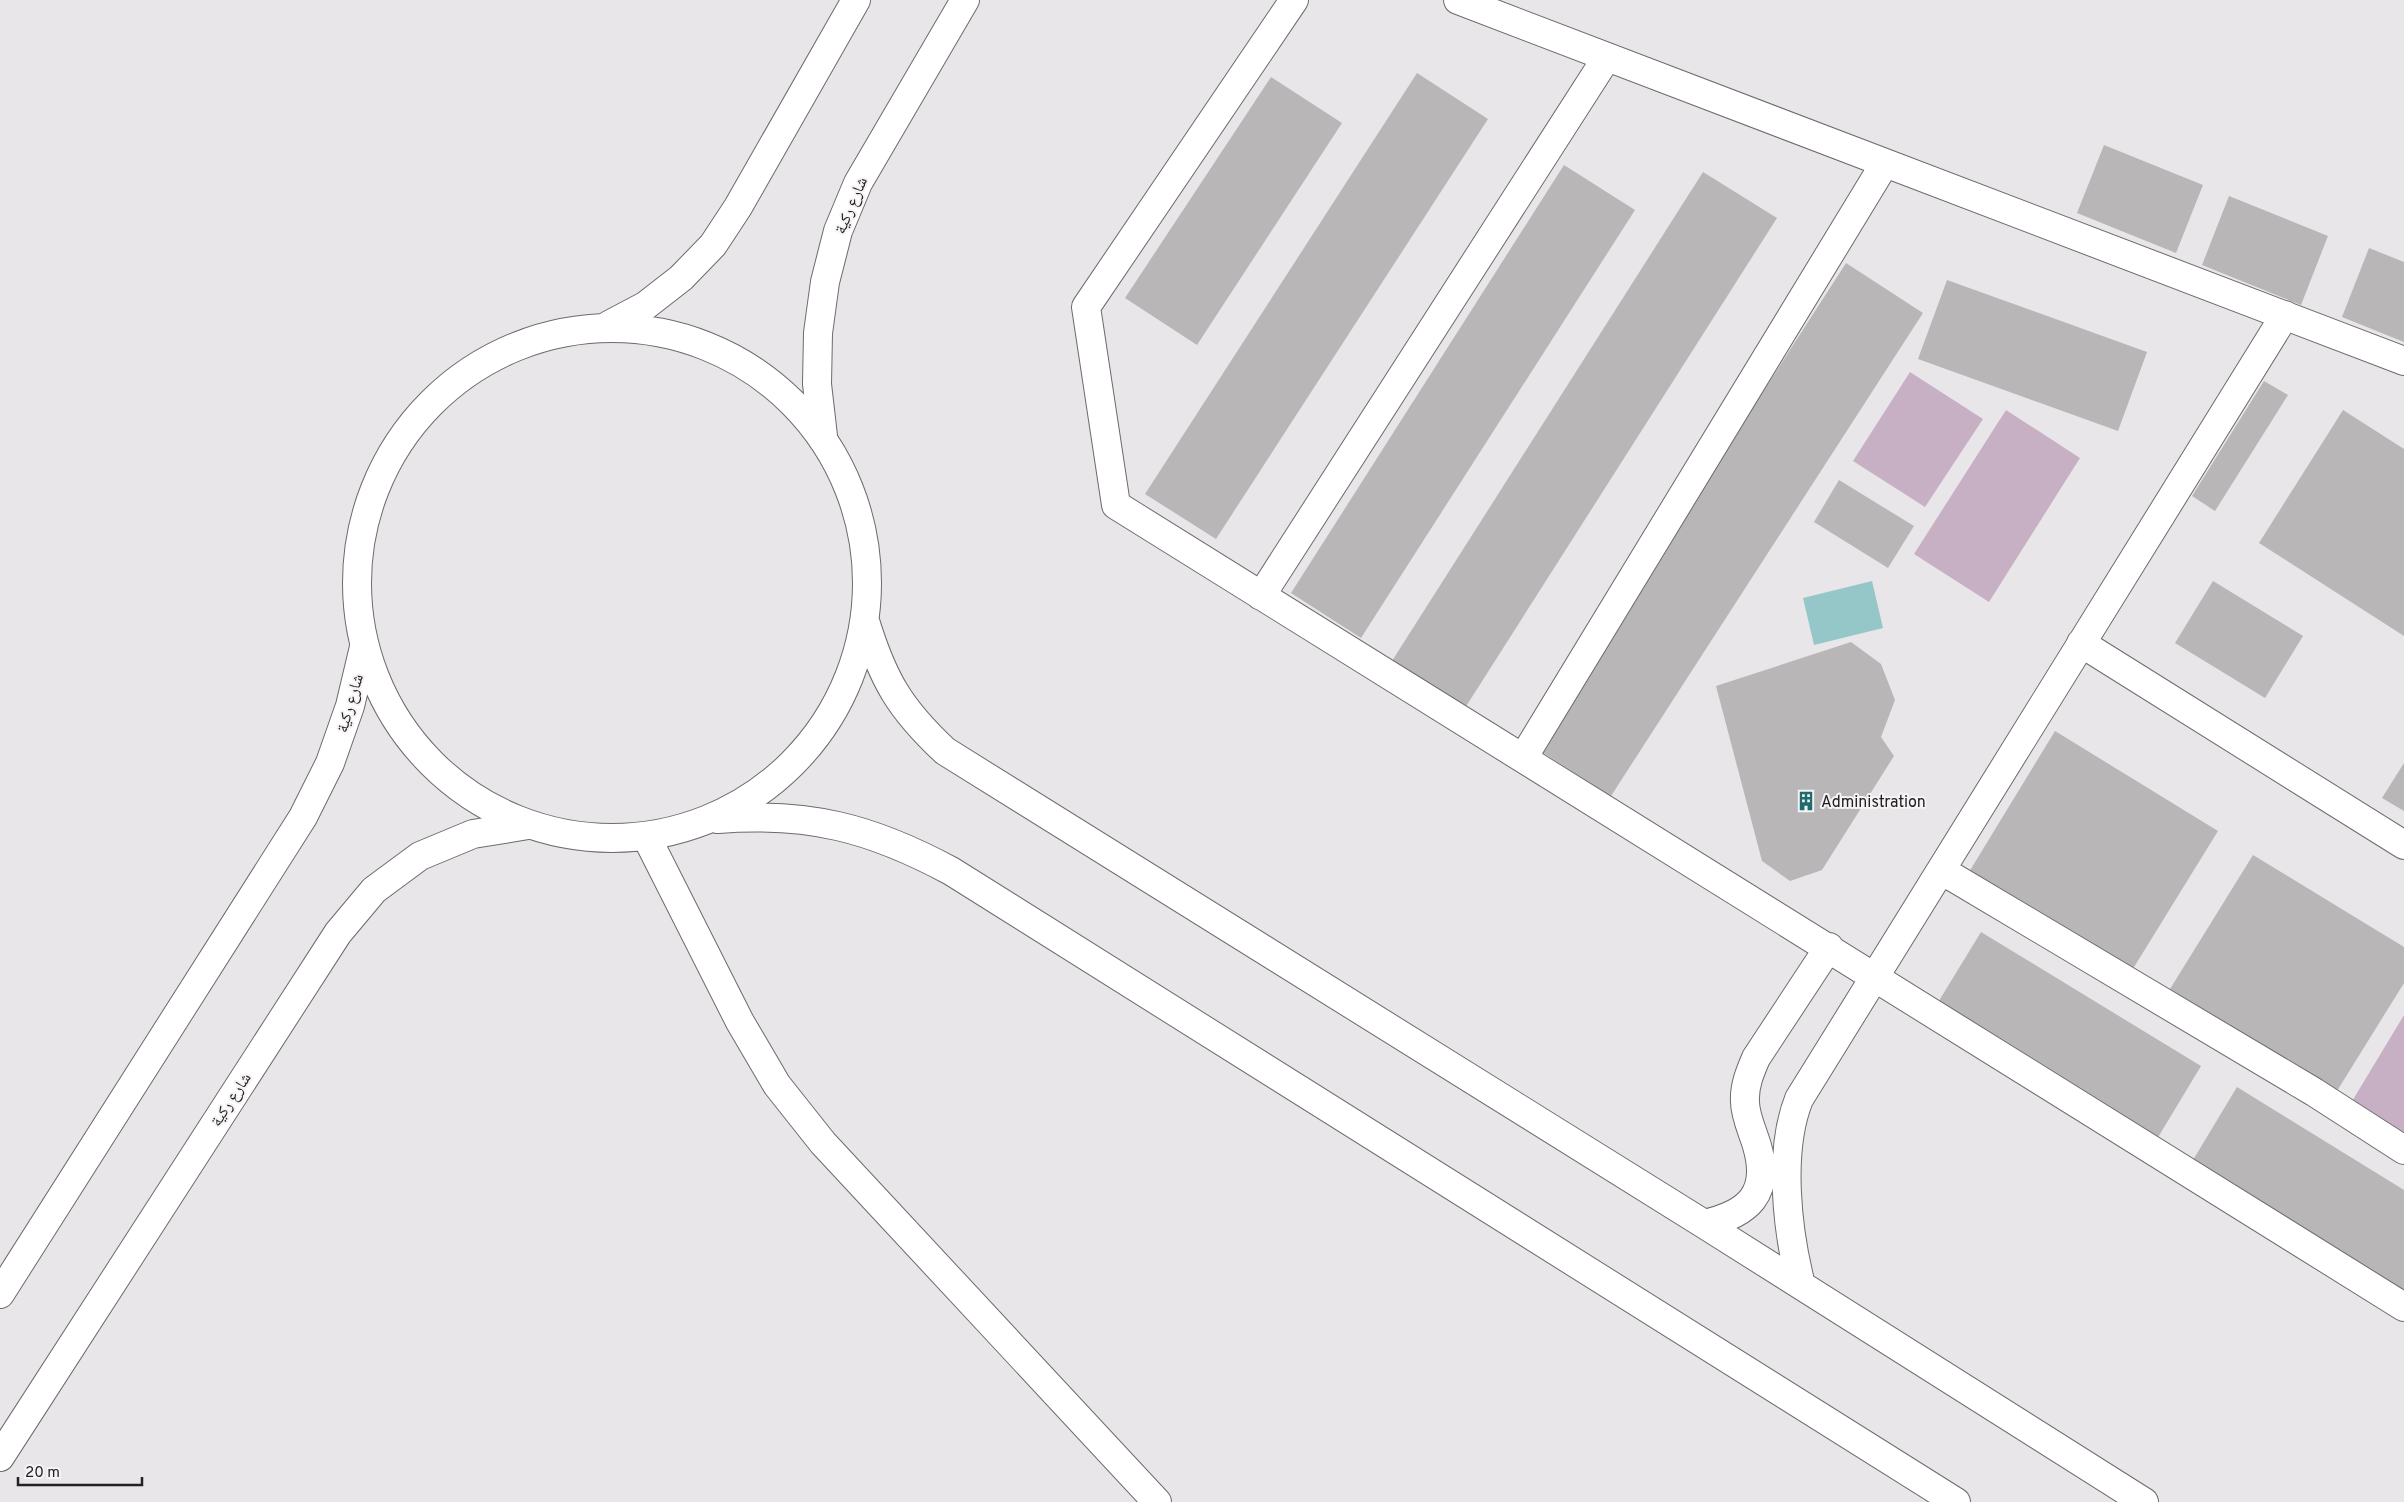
<svg xmlns="http://www.w3.org/2000/svg" width="2404" height="1502" viewBox="0 0 2404 1502" font-family="Overpass,'Noto Naskh Arabic',sans-serif">
	<style>
		.green { fill: #c7b0c4 }
		.water { fill: #96c7c8 }
		.building { fill: #b9b6b8 }
		.lines { fill: none; stroke-linecap: round; stroke-linejoin: round }
		.minor-casing { stroke: #6d6a6c; stroke-width: 30 }
		.minor { stroke: #fff; stroke-width: 28 }
		.labels { text-anchor: middle; stroke-width: 4; stroke-linejoin: round; paint-order: stroke }
		.street-label { font-size: 16px; fill: #222122; stroke: #f6f3f5 }
		.poi-label { font-size: 16px; fill: #222122; stroke: #f6f3f5; text-anchor: start }
	</style>
	<rect width="100%" height="100%" fill="#e8e6e8"/>
	<path class="green" d="M 1910,372 L 1983,419 L 1925,507 L 1853,461 Z
		M 2006,410 L 2080,458 L 1989,602 L 1914,554 Z
		M 2404,1015 L 2404,1141 L 2348,1108 Z"/>
	<path class="water" d="M 1872,581 L 1883,628 L 1814,645 L 1803,598 Z"/>
	<path class="building" d="M 1417,73 L 1488,119 L 1216,539 L 1145,494 Z
		M 1271,77 L 1342,123 L 1197,345 L 1125,298 Z
		M 2104,145 L 2203,185 L 2176,253 L 2077,213 Z
		M 1564,165 L 1635,210 L 1361,638 L 1291,593 Z
		M 1703,172 L 1777,218 L 1465,708 L 1392,661 Z
		M 2229,196 L 2328,236 L 2301,305 L 2202,265 Z
		M 2369,248 L 2404,262 L 2404,342 L 2342,317 Z
		M 1846,263 L 1923,313 L 1611,796 L 1534,747 Z
		M 1947,280 L 2147,352 L 2118,431 L 1918,359 Z
		M 2264,381 L 2288,395 L 2215,511 L 2192,496 Z
		M 2343,410 L 2404,449 L 2404,636 L 2259,543 Z
		M 1839,480 L 1914,526 L 1888,568 L 1814,522 Z
		M 2213,581 L 2303,636 L 2265,698 L 2175,643 Z
		M 1851,642 L 1881,664 L 1895,700 L 1881,737 L 1894,756 L 1822,870 L 1790,881 L 1762,861 L 1716,686 Z
		M 2055,731 L 2218,831 L 2131,972 L 1969,872 Z
		M 2404,763 L 2404,811 L 2382,798 Z
		M 2253,855 L 2404,947 L 2404,983 L 2337,1091 L 2170,989 Z
		M 1981,932 L 2201,1066 L 2157,1139 L 1937,1004 Z
		M 2237,1087 L 2404,1190 L 2404,1296 L 2190,1165 Z"/>
	<g class="lines">
		<defs>
			<path id="minor" d="M 1294,0 L 1086,307 L 1116,505 L 2404,1307
				M 1458,0 L 2404,361
				M 609,325 L 645,306 L 681,278 L 713,245 L 738,207 L 856,0
				M357 583a255 255 0 1 1 510 0a255 255 0 1 1-510 0Z
				M 823,436 L 817,384 L 818,333 L 825,282 L 838,231 L 858,183 L 965,0
				M 1261,596 L 1607,57
				M 865,621 C 883,680 900,709 945,751 L 1704,1224 L 2144,1502
				M 2081,643 L 2404,845
				M 1523,758 L 1885,163
				M 718,819 C 809,812 871,828 951,871 L 1956,1502
				M 646,836 L 740,1022 L 777,1085 L 823,1143 L 1157,1502
				M 1941,870 L 2314,1092 L 2404,1150
				M 1704,1224 C 1748,1214 1771,1194 1757,1146 C 1753,1132 1745,1116 1745,1102 C 1744,1086 1750,1072 1756,1058 L 1829,947
				M 1801,1285 C 1787,1230 1778,1152 1799,1099 L 2285,315
				M 0,1294 L 303,817 L 330,763 L 350,706 L 364,647
				M 0,1457 L 338,933 L 374,890 L 420,856 L 473,834 L 528,825"/>
		</defs>
		<use href="#minor" class="minor-casing"/>
		<use href="#minor" class="minor"/>
	</g>
	<defs>
		<symbol id="building-bare" viewBox="-9 -9 18 18"><path d="M-4-6H4V6H1V3H-1V6H-4ZM-2.5-4.3h1.7v1.8h-1.7ZM.8-4.3h1.7v1.8H.8ZM-2.5-1h1.7V.8h-1.7ZM.8-1h1.7V.8H.8Z" fill="#1f6b6d" stroke="#f6f3f5" stroke-width="2.5" paint-order="stroke"/></symbol>
	</defs>
	<g fill-rule="evenodd">
		<use href="#building-bare" x="1792" y="787" width="28" height="28"/>
	</g>
	<g class="labels">
		<g class="street-label">
			<text transform="translate(850 205) rotate(-67)" y="6">شارع ركية</text>
			<text transform="translate(349 703) rotate(-74)" y="6">شارع ركية</text>
			<text transform="translate(230 1099) rotate(-57)" y="6">شارع ركية</text>
		</g>
		<g class="poi-label">
			<text x="1821" y="807">Administration</text>
		</g>
	</g>
	<path d="M18 1477v8h124v-8" fill="none" stroke="#222122" stroke-width="2.5"/>
	<text x="25" y="1477" font-size="15" fill="#222122" stroke="#f6f3f5" stroke-width="4" paint-order="stroke">20 m</text>
</svg>
